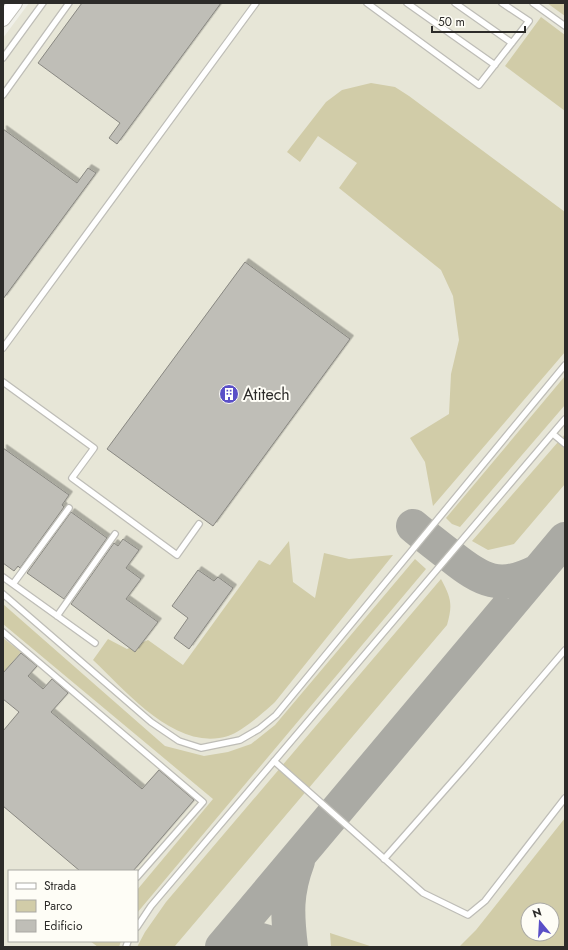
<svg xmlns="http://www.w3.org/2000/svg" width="568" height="950" viewBox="0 0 568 950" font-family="Jost,sans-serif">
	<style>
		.built { fill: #e7e6d7; fill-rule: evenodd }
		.green { fill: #d1cca8; fill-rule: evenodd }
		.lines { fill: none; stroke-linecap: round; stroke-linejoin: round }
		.taxiway { stroke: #aaaaa4; stroke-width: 34 }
		.building { fill: #bfbeb7; stroke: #898882; filter: url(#shadow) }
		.service-casing { stroke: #bebdb7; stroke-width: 8 }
		.tertiary-casing { stroke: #bebdb7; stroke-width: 16 }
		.service { stroke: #fff; stroke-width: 5.5 }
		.tertiary { stroke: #fff; stroke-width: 14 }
		.labels { text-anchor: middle; stroke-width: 4; stroke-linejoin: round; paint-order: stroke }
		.poi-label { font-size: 16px; fill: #2c2b29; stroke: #fefdf6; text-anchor: start }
	</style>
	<defs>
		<filter id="shadow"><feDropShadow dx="3.5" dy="-3.5" stdDeviation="0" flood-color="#0004"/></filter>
	</defs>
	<rect width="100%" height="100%" fill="#f0f0e9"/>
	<path class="built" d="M 29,3 L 565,3 L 565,947 L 3,947 L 3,38 ZM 9,871 L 137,871 L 137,941 L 9,941 ZM 528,910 L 552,910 L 552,934 L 528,934 Z"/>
	<path class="green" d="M 547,3 L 565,3 L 565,16 Z
		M 541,17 L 565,35 L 565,111 L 505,66 Z
		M 371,83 L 395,87 L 409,96 L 565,212 L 565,352 L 433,506 L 425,462 L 410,438 L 449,414 L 451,374 L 459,340 L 453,296 L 441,270 L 339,188 L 357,163 L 318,136 L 300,162 L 287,152 L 326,102 L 342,90 Z
		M 565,376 L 565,405 L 460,527 L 452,524 L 446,518 Z
		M 565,434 L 565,484 L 514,544 L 488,550 L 472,541 Z
		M 289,541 L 293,582 L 315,598 L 324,553 L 349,559 L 393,555 L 275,702 C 264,712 243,731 228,736 C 176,752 127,692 93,660 L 108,639 L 127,649 L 148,640 L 183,665 L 259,560 L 270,565 Z
		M 415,559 L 426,569 L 137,913 L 137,890 L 213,799 L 3,624 L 3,604 L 165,746 L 204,756 L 228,752 L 251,744 L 275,725 Z
		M 441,579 C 451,598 453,604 447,625 L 175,946 L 137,947 L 145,932 L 166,902 Z
		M 3,638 L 21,652 L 3,673 Z
		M 565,818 L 565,947 L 459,947 L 476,930 ZM 528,910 L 552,910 L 552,934 L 528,934 Z
		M 330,933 L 373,947 L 331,947 Z
		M 90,941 L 121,941 L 119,947 L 98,947 Z"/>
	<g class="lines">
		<path class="taxiway" d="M 413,526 C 426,537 439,547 452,557 C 482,581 500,590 536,572
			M 222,947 L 565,539
			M 223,947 C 240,936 260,936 277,947
			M 291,947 C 287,914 286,893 298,861"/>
	</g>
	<path class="building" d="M 82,3 L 221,3 L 117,144 L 109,138 L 120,123 L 38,63 Z
		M 3,129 L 77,183 L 88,168 L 96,173 L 3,299 Z
		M 245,262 L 350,339 L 213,526 L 107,449 Z
		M 3,448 L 69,495 L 62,505 L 64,507 L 20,568 L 18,566 L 14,571 L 3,563 Z
		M 71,512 L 107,538 L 64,599 L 27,573 Z
		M 123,539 L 139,550 L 126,568 L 141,579 L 126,599 L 158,622 L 135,652 L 71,604 L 114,543 L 118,546 Z
		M 198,570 L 214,581 L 218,577 L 233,588 L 189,649 L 174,638 L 188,618 L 172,606 Z
		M 21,653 L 37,666 L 28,676 L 43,689 L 52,679 L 68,693 L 51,712 L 142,789 L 159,770 L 194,800 L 133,871 L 80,871 L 3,806 L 3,731 L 19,712 L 3,699 L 3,673 Z"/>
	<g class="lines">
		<defs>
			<path id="service" d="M 367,3 L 479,85 L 529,21 L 502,3
				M 407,3 L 495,65
				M 455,3 L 512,43
				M 533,3 L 565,26
				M 3,58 L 43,3
				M 3,95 L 69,3
				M 3,348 L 256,3
				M 3,382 L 94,448 L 72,478 L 177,555 L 199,524
				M 553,434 L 565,444
				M 3,577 L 95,643
				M 13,584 L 69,508
				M 3,594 L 151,722 L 179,741 L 201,748 L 240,740 L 259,729 L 276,715 L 565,365
				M 57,616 L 115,534
				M 3,632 L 203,802 L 137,877
				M 274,761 L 423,893 L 468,915 L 485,901 L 565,798
				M 384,859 L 466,766 L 565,650
				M 137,927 L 151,906 L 565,419
				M 126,947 L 128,941"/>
			<path id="tertiary" d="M 3,19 L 15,3"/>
		</defs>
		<use href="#service" class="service-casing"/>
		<use href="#tertiary" class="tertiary-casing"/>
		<use href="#service" class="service"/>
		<use href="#tertiary" class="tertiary"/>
	</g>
	<defs>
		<symbol id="building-disc" viewBox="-11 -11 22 22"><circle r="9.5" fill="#5a4fc7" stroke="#fefdf6"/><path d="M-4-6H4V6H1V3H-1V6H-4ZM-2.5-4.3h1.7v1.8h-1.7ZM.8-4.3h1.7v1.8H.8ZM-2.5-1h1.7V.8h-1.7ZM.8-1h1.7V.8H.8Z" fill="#fff"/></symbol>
	</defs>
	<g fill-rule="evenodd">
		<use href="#building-disc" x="218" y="383" width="22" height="22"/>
	</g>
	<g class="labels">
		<g class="poi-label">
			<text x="243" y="400">Atitech</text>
		</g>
	</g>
	<rect width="568" height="950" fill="none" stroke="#2c2b29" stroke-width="8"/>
	<rect x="8" y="870" width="130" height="72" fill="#fefdf6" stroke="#aaa9a4"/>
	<rect x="16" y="883" width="20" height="6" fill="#ffffff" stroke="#aaa9a4"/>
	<text x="44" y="890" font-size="12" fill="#2c2b29">Strada</text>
	<rect x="16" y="900" width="20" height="12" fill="#d1cca8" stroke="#aaa9a4"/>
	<text x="44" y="910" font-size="12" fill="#2c2b29">Parco</text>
	<rect x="16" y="920" width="20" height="12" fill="#bfbeb7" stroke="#aaa9a4"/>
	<text x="44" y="930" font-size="12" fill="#2c2b29">Edificio</text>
	<g transform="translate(540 922) rotate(342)"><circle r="19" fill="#fefdf6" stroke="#aaa9a4"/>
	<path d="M0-3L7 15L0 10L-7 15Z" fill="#5a4fc7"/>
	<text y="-6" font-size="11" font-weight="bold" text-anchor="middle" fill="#2c2b29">N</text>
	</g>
	<path d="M432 26v6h93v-6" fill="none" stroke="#2c2b29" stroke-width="2"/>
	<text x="438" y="26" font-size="12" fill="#2c2b29" stroke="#fefdf6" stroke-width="3" paint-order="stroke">50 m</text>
</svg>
